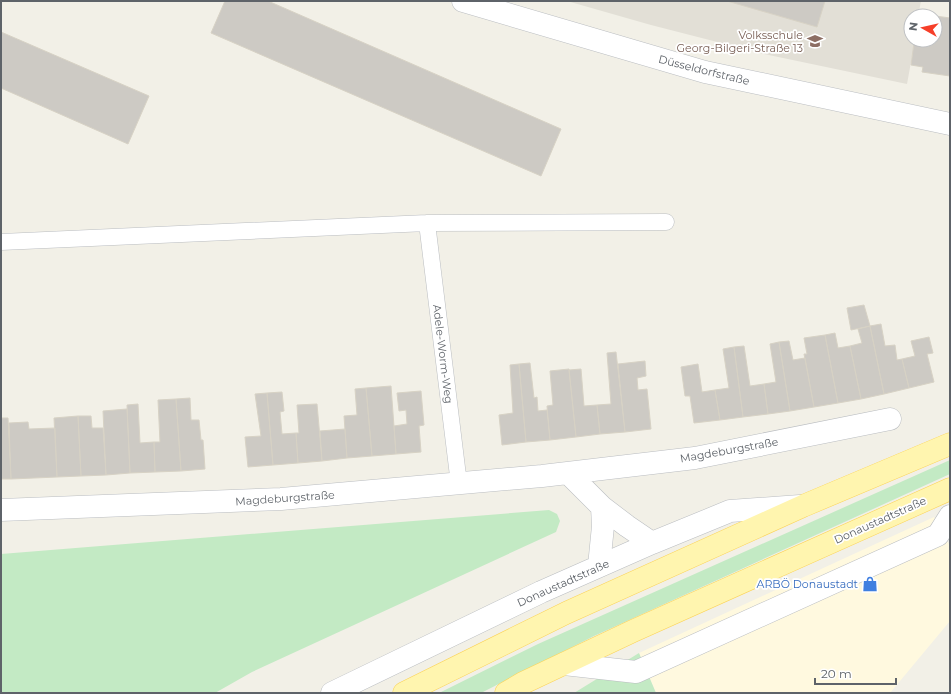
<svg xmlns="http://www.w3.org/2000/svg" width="951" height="694" viewBox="0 0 951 694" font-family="Montserrat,sans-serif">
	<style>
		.commercial { fill: #fff9df }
		.education { fill: #e2dfd6 }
		.green { fill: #c3eac4 }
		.building { fill: #cdcac4; stroke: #d7d2c5 }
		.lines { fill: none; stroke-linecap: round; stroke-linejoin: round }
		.service-casing { stroke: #babdc1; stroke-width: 17 }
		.minor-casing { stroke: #babdc1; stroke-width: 23 }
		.primary-casing { stroke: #fcd356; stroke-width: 23 }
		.service { stroke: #fff; stroke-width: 16 }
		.minor { stroke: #fff; stroke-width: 22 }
		.primary { stroke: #fff5af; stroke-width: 22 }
		.labels { text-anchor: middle; stroke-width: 3.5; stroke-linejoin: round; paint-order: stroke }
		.education-label { font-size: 11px; fill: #785e54; stroke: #fff; text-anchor: end }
		.street-label { font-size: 11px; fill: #5e6369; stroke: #fff }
		.shop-label { font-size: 11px; fill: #366cbe; stroke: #fff; text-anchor: end }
	</style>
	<rect width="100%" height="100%" fill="#f2f0e7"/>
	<path class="commercial" d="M 934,517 L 950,546 L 950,621 L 890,693 L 656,693 L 639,653 Z"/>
	<path class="education" d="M 567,1 L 921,1 L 918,16 L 911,16 L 911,40 L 915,40 L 907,84 L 764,54 L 651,25 Z"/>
	<path class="green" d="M 950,460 L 950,474 L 594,636 L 481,693 L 439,693 L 538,644 Z
		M 549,510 L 557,514 L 560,521 L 556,532 L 252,672 L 215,693 L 1,693 L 1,554 Z
		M 639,653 L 656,693 L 574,693 Z"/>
	<path class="building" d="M 225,1 L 268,1 L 561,129 L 541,176 L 211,33 Z
		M 727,1 L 825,1 L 817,27 Z
		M 928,15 L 950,18 L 950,76 L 922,72 L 923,67 L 911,65 L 914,43 L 923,45 L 924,40 L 935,40 L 935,16 L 927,16 Z
		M 1,32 L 149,96 L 128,144 L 1,88 Z
		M 864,305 L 870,326 L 851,330 L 847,308 Z
		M 881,324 L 885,346 L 895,345 L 897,360 L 902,359 L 909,388 L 884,394 L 870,326 Z
		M 870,326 L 884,394 L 861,399 L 850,346 L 862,343 L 858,329 Z
		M 835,333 L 838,348 L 850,346 L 861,399 L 838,403 L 825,335 Z
		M 825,335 L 838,403 L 814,407 L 804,354 L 807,354 L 804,338 Z
		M 929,337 L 933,353 L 927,354 L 934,382 L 909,388 L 902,359 L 915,356 L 911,341 Z
		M 789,341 L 793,360 L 805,358 L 814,407 L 790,411 L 779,342 Z
		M 779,342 L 790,411 L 768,414 L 764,384 L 776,382 L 770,344 Z
		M 744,346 L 750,386 L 764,384 L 768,414 L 743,417 L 734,347 Z
		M 734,347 L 743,417 L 720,420 L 715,390 L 729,388 L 723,349 Z
		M 616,352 L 625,432 L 600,434 L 597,405 L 611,404 L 607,353 Z
		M 645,361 L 646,376 L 637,378 L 638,390 L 647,389 L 651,429 L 625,432 L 618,364 Z
		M 530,363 L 534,398 L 537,397 L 538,411 L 547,410 L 550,440 L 526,442 L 519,364 Z
		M 519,364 L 526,442 L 502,445 L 499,415 L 513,413 L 510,365 Z
		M 698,364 L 702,392 L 715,390 L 720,420 L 694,423 L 690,396 L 685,396 L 681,367 Z
		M 569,369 L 576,437 L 550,440 L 547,406 L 553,405 L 550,371 Z
		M 581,369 L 584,406 L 597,405 L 600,434 L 576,437 L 569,370 Z
		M 391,386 L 396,454 L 372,456 L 366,388 Z
		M 366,388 L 372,456 L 347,458 L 344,416 L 357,415 L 355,389 Z
		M 421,391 L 424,425 L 419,426 L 421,452 L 396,454 L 394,426 L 407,424 L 406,410 L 399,411 L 397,393 Z
		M 282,392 L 284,411 L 280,412 L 282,434 L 296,433 L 298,463 L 273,465 L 267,393 Z
		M 267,393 L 273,465 L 248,467 L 245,437 L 261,436 L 255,394 Z
		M 190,398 L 191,420 L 199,420 L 201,440 L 203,440 L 205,469 L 181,471 L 176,399 Z
		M 176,399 L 181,471 L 155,472 L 154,442 L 160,442 L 158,400 Z
		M 138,404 L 140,443 L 154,442 L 155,472 L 130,473 L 127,405 Z
		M 317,404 L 322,461 L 298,463 L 296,433 L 299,433 L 297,405 Z
		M 127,409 L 130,473 L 106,475 L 103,411 Z
		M 78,416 L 81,476 L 57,477 L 54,418 Z
		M 78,416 L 91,416 L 92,428 L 103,428 L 106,475 L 81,476 Z
		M 1,418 L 8,418 L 11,479 L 1,479 Z
		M 28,422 L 29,429 L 55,428 L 57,477 L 11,479 L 9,423 Z
		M 345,429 L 347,458 L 322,461 L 320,431 Z"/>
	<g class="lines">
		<defs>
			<path id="service" d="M 427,223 L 459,484
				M 1,242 L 427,223 L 666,222"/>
			<path id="minor" d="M 463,1 L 705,72 L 950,124
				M 568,473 L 602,507 L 627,526 L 652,543
				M 1,510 L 281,499 L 542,476 L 695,458 L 890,419
				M 599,566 L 603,526 L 602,507
				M 564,664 L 636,672 L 938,535 L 950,516
				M 332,693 L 541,592 L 652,543 L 730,511 L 800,506"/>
			<path id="primary" d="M 404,693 L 566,613 L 803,506 L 950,444
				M 506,693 L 523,683 L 633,631 L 950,489"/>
		</defs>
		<use href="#service" class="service-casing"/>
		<use href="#minor" class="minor-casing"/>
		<use href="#primary" class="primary-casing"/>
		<use href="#service" class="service"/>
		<use href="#minor" class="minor"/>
		<use href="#primary" class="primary"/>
	</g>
	<defs>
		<symbol id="school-bare" viewBox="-9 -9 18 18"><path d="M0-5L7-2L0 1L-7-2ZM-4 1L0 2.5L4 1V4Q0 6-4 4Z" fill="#8d6e63" stroke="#fff" stroke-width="2.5" paint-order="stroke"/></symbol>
		<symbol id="shop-bare" viewBox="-9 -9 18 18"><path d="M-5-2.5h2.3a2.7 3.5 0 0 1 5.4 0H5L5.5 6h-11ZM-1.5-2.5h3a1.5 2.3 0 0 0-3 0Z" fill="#3f7fe0" stroke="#fff" stroke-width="2.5" paint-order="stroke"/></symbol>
	</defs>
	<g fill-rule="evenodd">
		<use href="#school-bare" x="804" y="30" width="22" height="22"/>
		<use href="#shop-bare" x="859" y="573" width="22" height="22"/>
	</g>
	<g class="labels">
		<g class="education-label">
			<text x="803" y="39">Volksschule<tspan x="803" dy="13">Georg-Bilgeri-Straße 13</tspan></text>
		</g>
		<g class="street-label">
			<text transform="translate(704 70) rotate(14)" y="4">Düsseldorfstraße</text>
			<text transform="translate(443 354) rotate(83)" y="4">Adele-Worm-Weg</text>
			<text transform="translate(729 450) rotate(-10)" y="4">Magdeburgstraße</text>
			<text transform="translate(285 498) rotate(-4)" y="4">Magdeburgstraße</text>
			<text transform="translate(880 520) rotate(-24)" y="4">Donaustadtstraße</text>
			<text transform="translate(563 583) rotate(-24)" y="4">Donaustadtstraße</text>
		</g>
		<g class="shop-label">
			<text x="858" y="588">ARBÖ Donaustadt</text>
		</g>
	</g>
	<rect width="951" height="694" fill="none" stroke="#5e6369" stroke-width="4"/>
	<g transform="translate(923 28) rotate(278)"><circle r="19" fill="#ffffff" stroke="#bfc1c3"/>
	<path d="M0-3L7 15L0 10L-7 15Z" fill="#f63f29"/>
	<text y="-6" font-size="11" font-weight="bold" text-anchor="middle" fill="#5e6369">N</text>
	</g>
	<path d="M815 678v6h81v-6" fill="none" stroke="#5e6369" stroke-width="2"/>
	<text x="821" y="678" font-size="12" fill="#5e6369" stroke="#ffffff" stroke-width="3" paint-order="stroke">20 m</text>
</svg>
